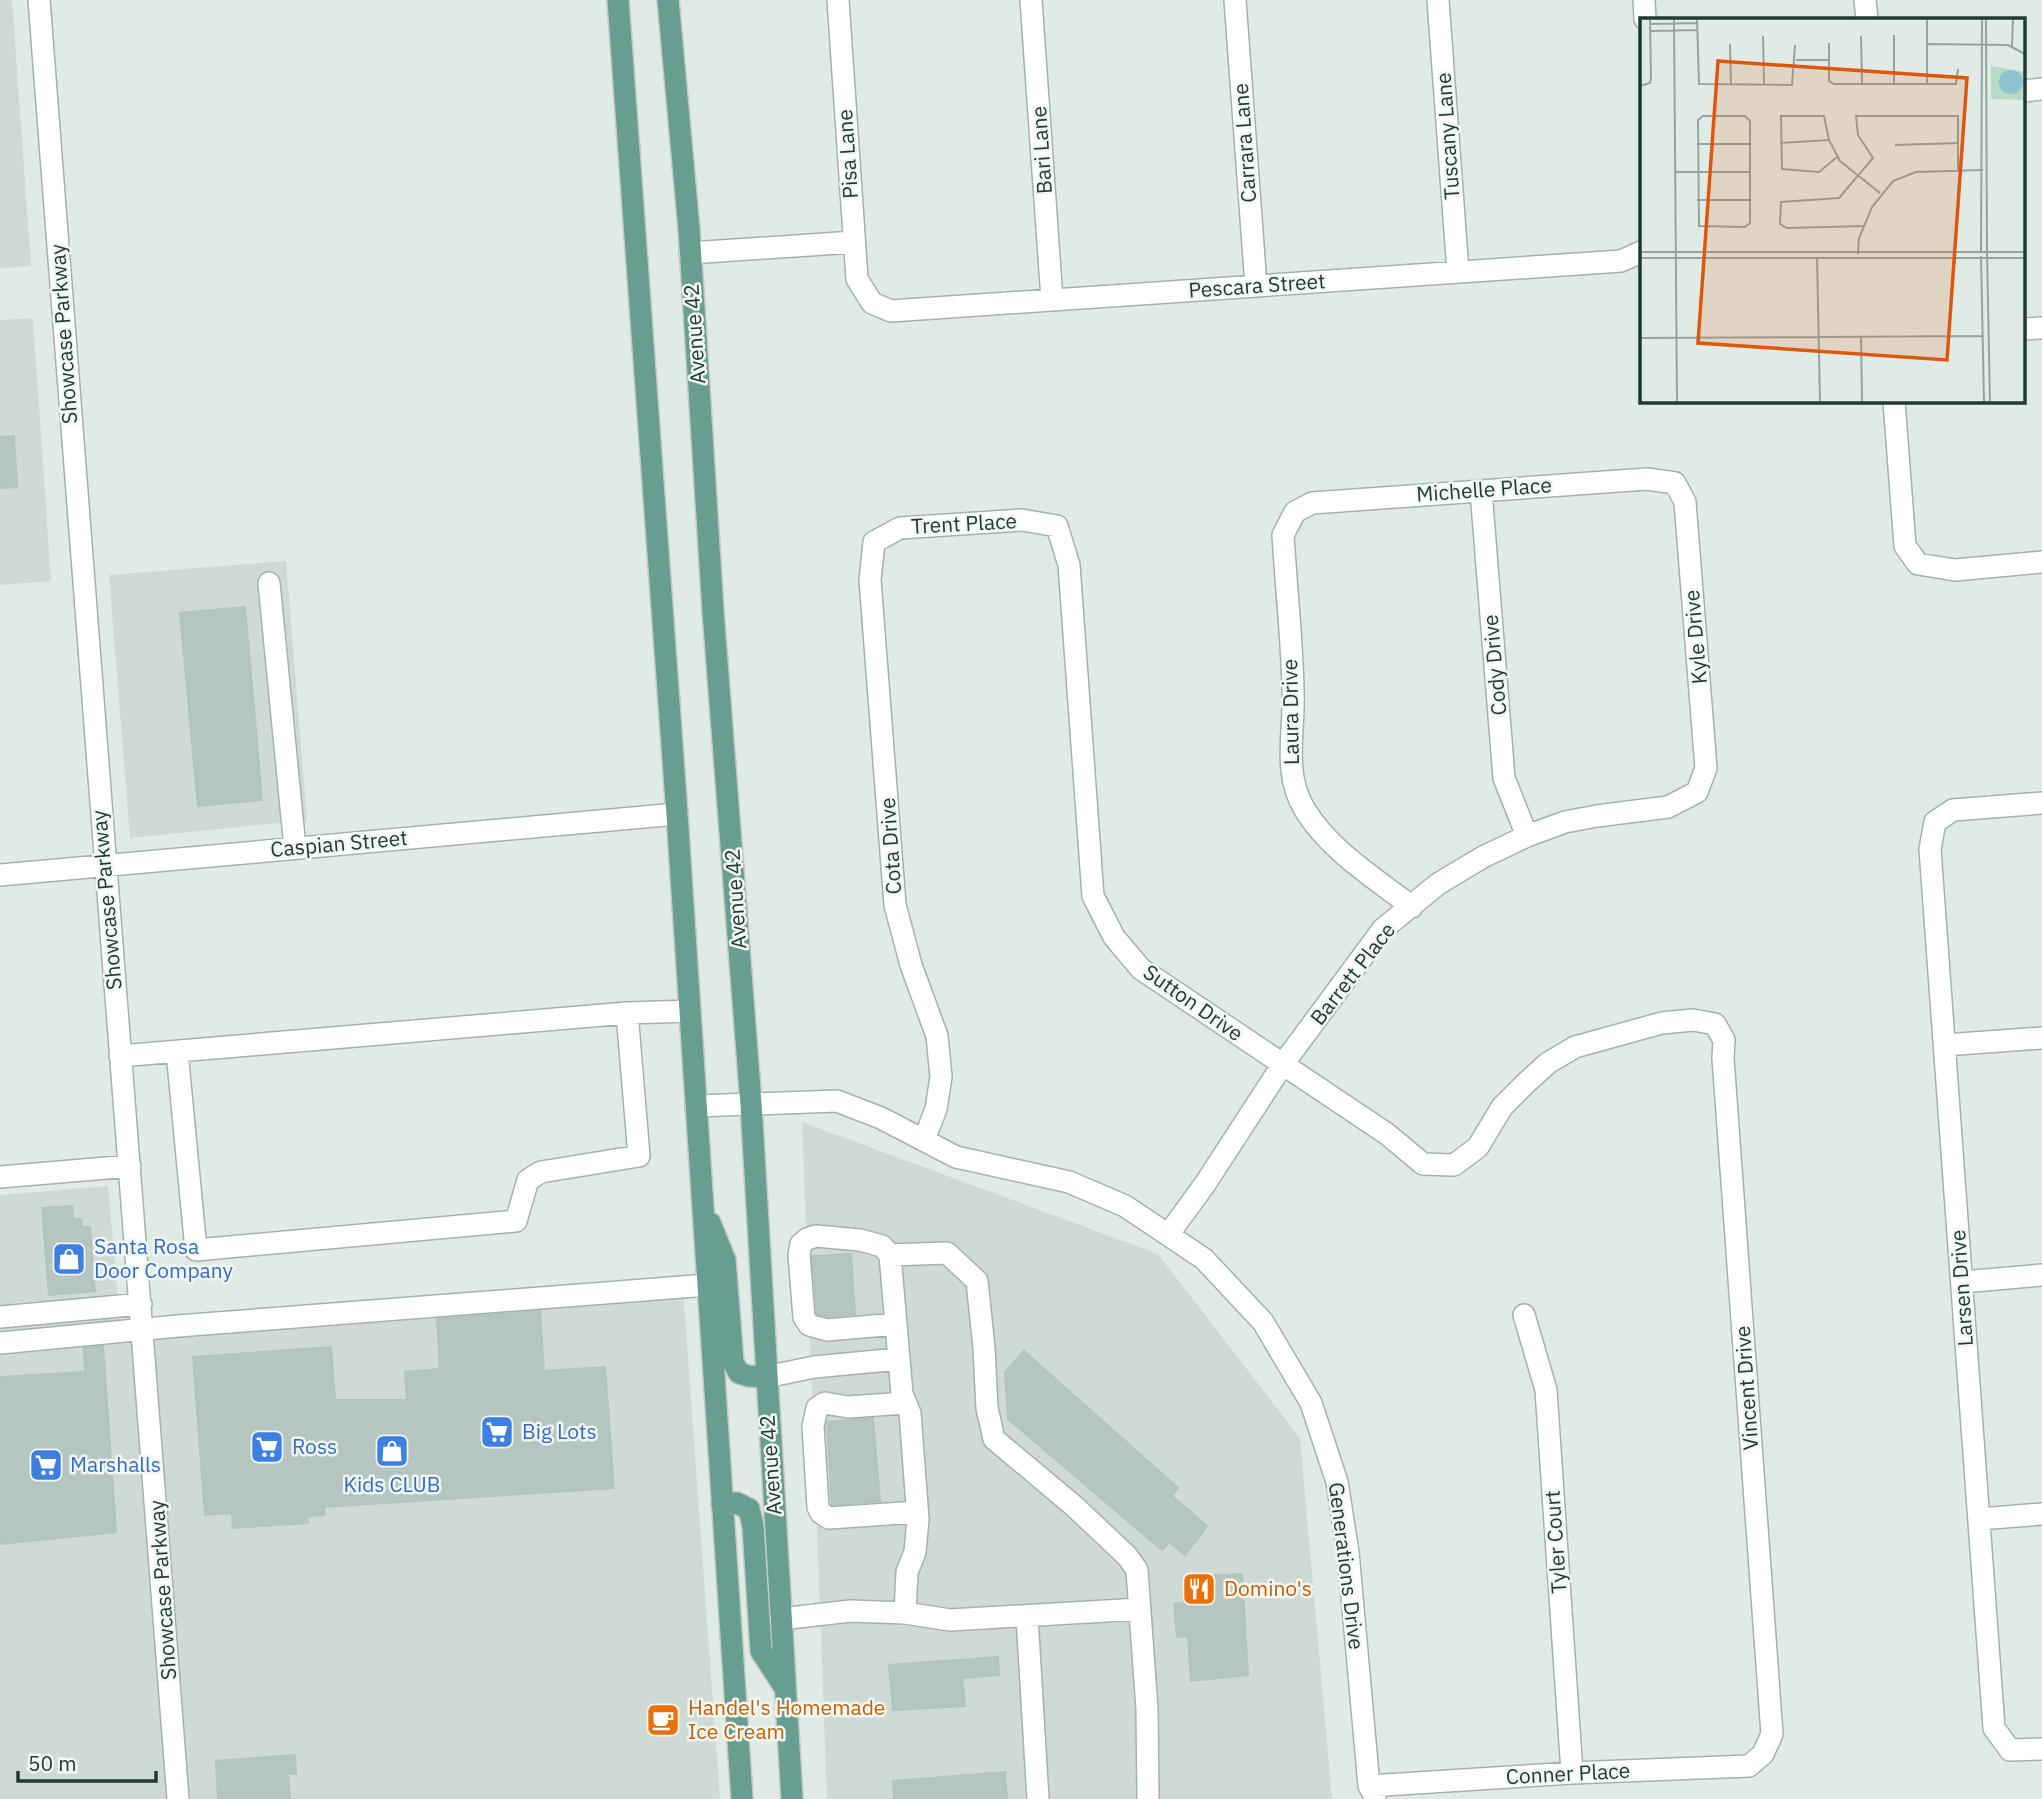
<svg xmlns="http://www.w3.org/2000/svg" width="2042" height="1799" viewBox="0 0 2042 1799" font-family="'IBM Plex Sans',sans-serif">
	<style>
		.built { fill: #cfdad5 }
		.building { fill: #b6c5bf; stroke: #b3c4bd; stroke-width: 2 }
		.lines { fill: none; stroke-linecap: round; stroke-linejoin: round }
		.minor-casing { stroke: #a4b2ad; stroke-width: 24 }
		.major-casing { stroke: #c1c8c6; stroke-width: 24 }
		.minor { stroke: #fff; stroke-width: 21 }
		.major { stroke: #679e90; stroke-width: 21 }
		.labels { text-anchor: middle; stroke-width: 5; stroke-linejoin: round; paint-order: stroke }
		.street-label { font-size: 21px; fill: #223a34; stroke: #f1f7f4 }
		.shop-label { font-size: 21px; fill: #366cbe; stroke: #f1f7f4; text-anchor: start }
		.food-label { font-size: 21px; fill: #c56008; stroke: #f1f7f4; text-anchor: start }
		.inset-road { fill: none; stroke: #95a49f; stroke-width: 2 }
		.view { fill: #de570e; fill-opacity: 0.15; stroke: #de570e; stroke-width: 3.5 }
		.inset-edge { fill: none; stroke: #223a34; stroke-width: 3.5 }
	</style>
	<rect width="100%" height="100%" fill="#e1ebe6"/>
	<path class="built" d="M 0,0 L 12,0 L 31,266 L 0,268 Z
		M 33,318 L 51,581 L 0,585 L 0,320 Z
		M 286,561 L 307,820 L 130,838 L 109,575 Z
		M 802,1122 L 1158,1254 L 1300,1438 L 1332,1799 L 827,1799 Z
		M 108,1186 L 120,1321 L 169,1320 L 682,1276 L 720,1799 L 0,1799 L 0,1195 Z"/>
	<path class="building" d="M 14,436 L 17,487 L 0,488 L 0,437 Z
		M 245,607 L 262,800 L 198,806 L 180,613 Z
		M 72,1206 L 73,1219 L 81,1219 L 82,1227 L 90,1227 L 95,1291 L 49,1295 L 42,1208 Z
		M 851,1254 L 855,1314 L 828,1317 L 817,1314 L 812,1256 Z
		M 540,1311 L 544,1371 L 605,1367 L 614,1488 L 324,1507 L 324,1515 L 307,1516 L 308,1523 L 233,1528 L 232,1513 L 205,1515 L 193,1357 L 331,1347 L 335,1400 L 407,1400 L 405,1372 L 440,1369 L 437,1319 Z
		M 103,1346 L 116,1532 L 0,1544 L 0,1377 L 85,1372 L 84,1348 Z
		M 1024,1351 L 1178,1488 L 1172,1496 L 1207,1526 L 1185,1555 L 1169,1542 L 1162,1550 L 1008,1419 L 1005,1372 Z
		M 873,1418 L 880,1501 L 832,1505 L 827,1422 Z
		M 1242,1574 L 1248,1675 L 1191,1681 L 1188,1636 L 1177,1637 L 1174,1604 L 1183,1603 L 1201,1576 Z
		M 998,1657 L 999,1675 L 962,1678 L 965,1706 L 893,1710 L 889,1665 Z
		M 295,1755 L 296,1774 L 288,1774 L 290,1799 L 218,1799 L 216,1761 Z
		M 1005,1772 L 1007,1799 L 894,1799 L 893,1781 Z"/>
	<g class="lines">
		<defs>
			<path id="minor" d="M 39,0 L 178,1799
				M 838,0 L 857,279 L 872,303 L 891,311 L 1621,261 L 1641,252
				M 1031,0 L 1052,300
				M 1235,0 L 1256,286
				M 1438,0 L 1458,272
				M 1644,0 L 1645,19
				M 1865,0 L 1867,19
				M 2023,91 L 2042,89
				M 690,253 L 854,242
				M 2023,329 L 2042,328
				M 1894,401 L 1905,546 L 1918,564 L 1955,570 L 2042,562
				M 1481,491 L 1504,778 L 1527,836
				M 269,583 L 295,848
				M 2042,803 L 1953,810 L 1935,822 L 1930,849 L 1994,1728 L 2010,1750 L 2042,1749
				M 0,875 L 677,814
				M 1945,1045 L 2042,1038
				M 177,1052 L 196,1250 L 516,1221 L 528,1180 L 541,1172 L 639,1156 L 627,1013
				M 120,1056 L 627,1013 L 690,1011
				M 696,1106 L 837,1101 L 881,1118 L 956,1157 L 1069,1182 L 1125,1206 L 1204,1259 L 1263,1322 L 1311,1403 L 1337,1482 L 1348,1552 L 1369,1786 L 1375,1797
				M 924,1140 L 936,1109 L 941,1077 L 937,1036 L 911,965 L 895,905 L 870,580 L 874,542 L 900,528 L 1022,520 L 1057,526 L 1069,565 L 1093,896 L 1114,937 L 1141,969 L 1387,1134 L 1423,1164 L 1454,1165 L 1478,1147 L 1502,1107 L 1526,1083 L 1548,1063 L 1575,1047 L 1662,1023 L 1693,1020 L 1715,1024 L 1724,1040 L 1723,1058 L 1772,1734 L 1763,1754 L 1749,1766 L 1572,1773 L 1369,1786
				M 0,1177 L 130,1166
				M 1168,1235 L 1205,1184 L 1283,1064 L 1383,929 L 1438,884 L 1483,857 L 1527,836 L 1565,822 L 1597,816 L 1668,807 L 1697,792 L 1706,768 L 1685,502 L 1675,483 L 1647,479 L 1312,503 L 1295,512 L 1283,535 C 1286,586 1292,638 1293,690 C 1295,731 1282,773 1305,810 C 1330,851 1375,878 1412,907
				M 890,1255 L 882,1246 L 860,1240 L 816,1236 L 807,1239 L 801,1244 L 799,1255 L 804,1317 L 809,1325 L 827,1330 L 896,1324
				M 1962,1282 L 2042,1275
				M 1524,1315 L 1546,1390 L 1572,1773
				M 0,1317 L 141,1304
				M 0,1343 L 178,1326 L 708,1285
				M 766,1377 L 814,1367 L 899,1359
				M 905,1403 L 848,1407 L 825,1403 L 817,1408 L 813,1426 L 818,1507 L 821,1513 L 829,1518 L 917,1512
				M 1979,1519 L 2042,1514
				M 905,1613 L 907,1572 L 915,1552 L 918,1519 L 910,1413 L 902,1394 L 890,1255 L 947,1253 L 977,1281 L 984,1348 L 987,1408 L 994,1439 L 1074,1506 L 1127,1556 L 1137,1570 L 1147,1709 L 1148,1799
				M 1027,1617 L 1038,1799
				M 781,1619 L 850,1611 L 905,1613 L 950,1620 L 1140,1609"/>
			<path id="major" d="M 618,0 L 677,814 L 742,1799
				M 668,0 L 689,229 L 713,611 L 751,1104 L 792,1799
				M 710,1223 L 725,1260 L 733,1362 L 739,1373 L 749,1376 L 766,1377
				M 722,1504 L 737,1503 L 749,1509 L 753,1526 L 761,1651 L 783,1685"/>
		</defs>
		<use href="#minor" class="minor-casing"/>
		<use href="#major" class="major-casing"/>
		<use href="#minor" class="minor"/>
		<use href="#major" class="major"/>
	</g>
	<defs>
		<symbol id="shop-square" viewBox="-11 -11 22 22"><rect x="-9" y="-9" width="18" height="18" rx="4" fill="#3f7fe0" stroke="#f1f7f4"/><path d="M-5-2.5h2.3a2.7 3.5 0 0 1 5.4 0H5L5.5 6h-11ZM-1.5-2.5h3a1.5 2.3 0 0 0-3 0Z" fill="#fff"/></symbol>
		<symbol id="supermarket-square" viewBox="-11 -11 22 22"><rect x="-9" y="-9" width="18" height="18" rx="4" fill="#3f7fe0" stroke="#f1f7f4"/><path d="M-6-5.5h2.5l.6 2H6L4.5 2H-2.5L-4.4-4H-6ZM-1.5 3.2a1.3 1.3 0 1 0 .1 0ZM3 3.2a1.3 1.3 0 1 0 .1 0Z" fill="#fff"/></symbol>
		<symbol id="restaurant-square" viewBox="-11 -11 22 22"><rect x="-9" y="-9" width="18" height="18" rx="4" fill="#e8710a" stroke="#f1f7f4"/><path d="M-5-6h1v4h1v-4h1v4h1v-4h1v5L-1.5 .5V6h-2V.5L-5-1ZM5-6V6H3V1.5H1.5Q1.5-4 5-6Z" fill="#fff"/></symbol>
		<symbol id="cafe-square" viewBox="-11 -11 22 22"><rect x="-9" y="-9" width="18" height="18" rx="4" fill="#e8710a" stroke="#f1f7f4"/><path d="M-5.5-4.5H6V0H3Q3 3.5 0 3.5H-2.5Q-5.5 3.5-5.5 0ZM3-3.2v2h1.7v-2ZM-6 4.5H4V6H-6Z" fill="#fff"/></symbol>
	</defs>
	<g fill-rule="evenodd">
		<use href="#shop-square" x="50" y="1240" width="38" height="38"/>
		<use href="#supermarket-square" x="478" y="1413" width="38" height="38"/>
		<use href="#supermarket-square" x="248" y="1428" width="38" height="38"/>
		<use href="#shop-square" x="373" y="1432" width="38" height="38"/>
		<use href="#supermarket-square" x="27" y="1446" width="38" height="38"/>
		<use href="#restaurant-square" x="1180" y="1570" width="38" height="38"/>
		<use href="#cafe-square" x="644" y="1701" width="38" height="38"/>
	</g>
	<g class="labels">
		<g class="street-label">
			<text transform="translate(1448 136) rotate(-94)" y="7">Tuscany Lane</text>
			<text transform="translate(1245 143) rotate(-94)" y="7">Carrara Lane</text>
			<text transform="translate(1042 150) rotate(-94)" y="7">Bari Lane</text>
			<text transform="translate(848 154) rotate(-94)" y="7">Pisa Lane</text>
			<text transform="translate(1257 286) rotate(-4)" y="7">Pescara Street</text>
			<text transform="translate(64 334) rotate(-94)" y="7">Showcase Parkway</text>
			<text transform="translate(695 334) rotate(-94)" y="7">Avenue 42</text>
			<text transform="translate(1484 490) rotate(-4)" y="7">Michelle Place</text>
			<text transform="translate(964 524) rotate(-3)" y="7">Trent Place</text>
			<text transform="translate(1696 637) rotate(-95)" y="7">Kyle Drive</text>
			<text transform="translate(1495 665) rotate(-95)" y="7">Cody Drive</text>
			<text transform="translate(1291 712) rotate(-91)" y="7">Laura Drive</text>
			<text transform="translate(339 844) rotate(-5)" y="7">Caspian Street</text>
			<text transform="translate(891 846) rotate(-94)" y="7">Cota Drive</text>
			<text transform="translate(736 899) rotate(-94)" y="7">Avenue 42</text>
			<text transform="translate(107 900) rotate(-95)" y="7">Showcase Parkway</text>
			<text transform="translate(1353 974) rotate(-52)" y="7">Barrett Place</text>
			<text transform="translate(1193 1003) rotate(35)" y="7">Sutton Drive</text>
			<text transform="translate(1962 1288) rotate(-94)" y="7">Larsen Drive</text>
			<text transform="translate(1747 1388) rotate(-94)" y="7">Vincent Drive</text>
			<text transform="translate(771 1465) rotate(-94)" y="7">Avenue 42</text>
			<text transform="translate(1556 1542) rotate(-94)" y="7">Tyler Court</text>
			<text transform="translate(1346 1566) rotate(83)" y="7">Generations Drive</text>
			<text transform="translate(163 1590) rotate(-94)" y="7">Showcase Parkway</text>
			<text transform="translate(1568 1774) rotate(-3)" y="7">Conner Place</text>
		</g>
		<g class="shop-label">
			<text x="94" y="1254">Santa Rosa<tspan x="94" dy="24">Door Company</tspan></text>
			<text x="522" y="1439">Big Lots</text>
			<text x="292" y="1454">Ross</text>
			<text x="70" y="1472">Marshalls</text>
			<text x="392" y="1492" text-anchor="middle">Kids CLUB</text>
		</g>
		<g class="food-label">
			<text x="1224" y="1596">Domino's</text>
			<text x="688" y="1715">Handel's Homemade<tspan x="688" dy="24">Ice Cream</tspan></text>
		</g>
	</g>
	<g transform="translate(1640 18)">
		<rect width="385" height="385" fill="#e1ebe6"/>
		<path d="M 351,48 L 385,54 L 385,82 L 351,81 Z" fill="#badbc3"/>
		<path d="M359 64a12 12 0 1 1 24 0a12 12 0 1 1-24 0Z" fill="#8bc3ce"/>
		<path class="inset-road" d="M 34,1 L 37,384M 57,1 L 59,66 L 152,67 L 155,27M 287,1 L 287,66M 346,1 L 347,234 L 385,234M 11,6 L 57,5M 11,13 L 57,12M 254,17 L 254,66M 123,18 L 124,67M 221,18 L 222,66M 189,25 L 189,63 L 194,66 L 316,66 L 318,51M 90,26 L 91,67M 288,26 L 368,27 L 385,36M 372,28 L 373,1M 156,42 L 189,42M 0,68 L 10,65 L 11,60 L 10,1M 63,98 L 105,98 L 110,103 L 110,205 L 105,209 L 59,208 L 58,102 ZM 140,125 L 189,122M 57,126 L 110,126M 255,127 L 319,125M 197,139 L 179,154 L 142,151 L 141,98 L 184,98 L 189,122 L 200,143 L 240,175M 35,154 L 110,154M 57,182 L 110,182M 225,208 L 147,210 L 140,206 L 141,184 L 199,180 L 233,140 L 218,117 L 216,98 L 318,98 L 318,153M 341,233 L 342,1M 0,234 L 347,234 L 350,384M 218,236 L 219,220 L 232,189 L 253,163 L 276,154 L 343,152M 341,238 L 344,384M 177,239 L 180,384M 0,240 L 347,240M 347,240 L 385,240M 221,318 L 222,384M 0,320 L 343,318"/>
		<path class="view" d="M 78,43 L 327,60 L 307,342 L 58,325 Z"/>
		<rect width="385" height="385" class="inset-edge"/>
	</g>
	<path d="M18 1771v10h138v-10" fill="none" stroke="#223a34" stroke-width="3.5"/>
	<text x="28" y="1771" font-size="21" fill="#223a34" stroke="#f1f7f4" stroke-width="5" paint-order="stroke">50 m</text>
</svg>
